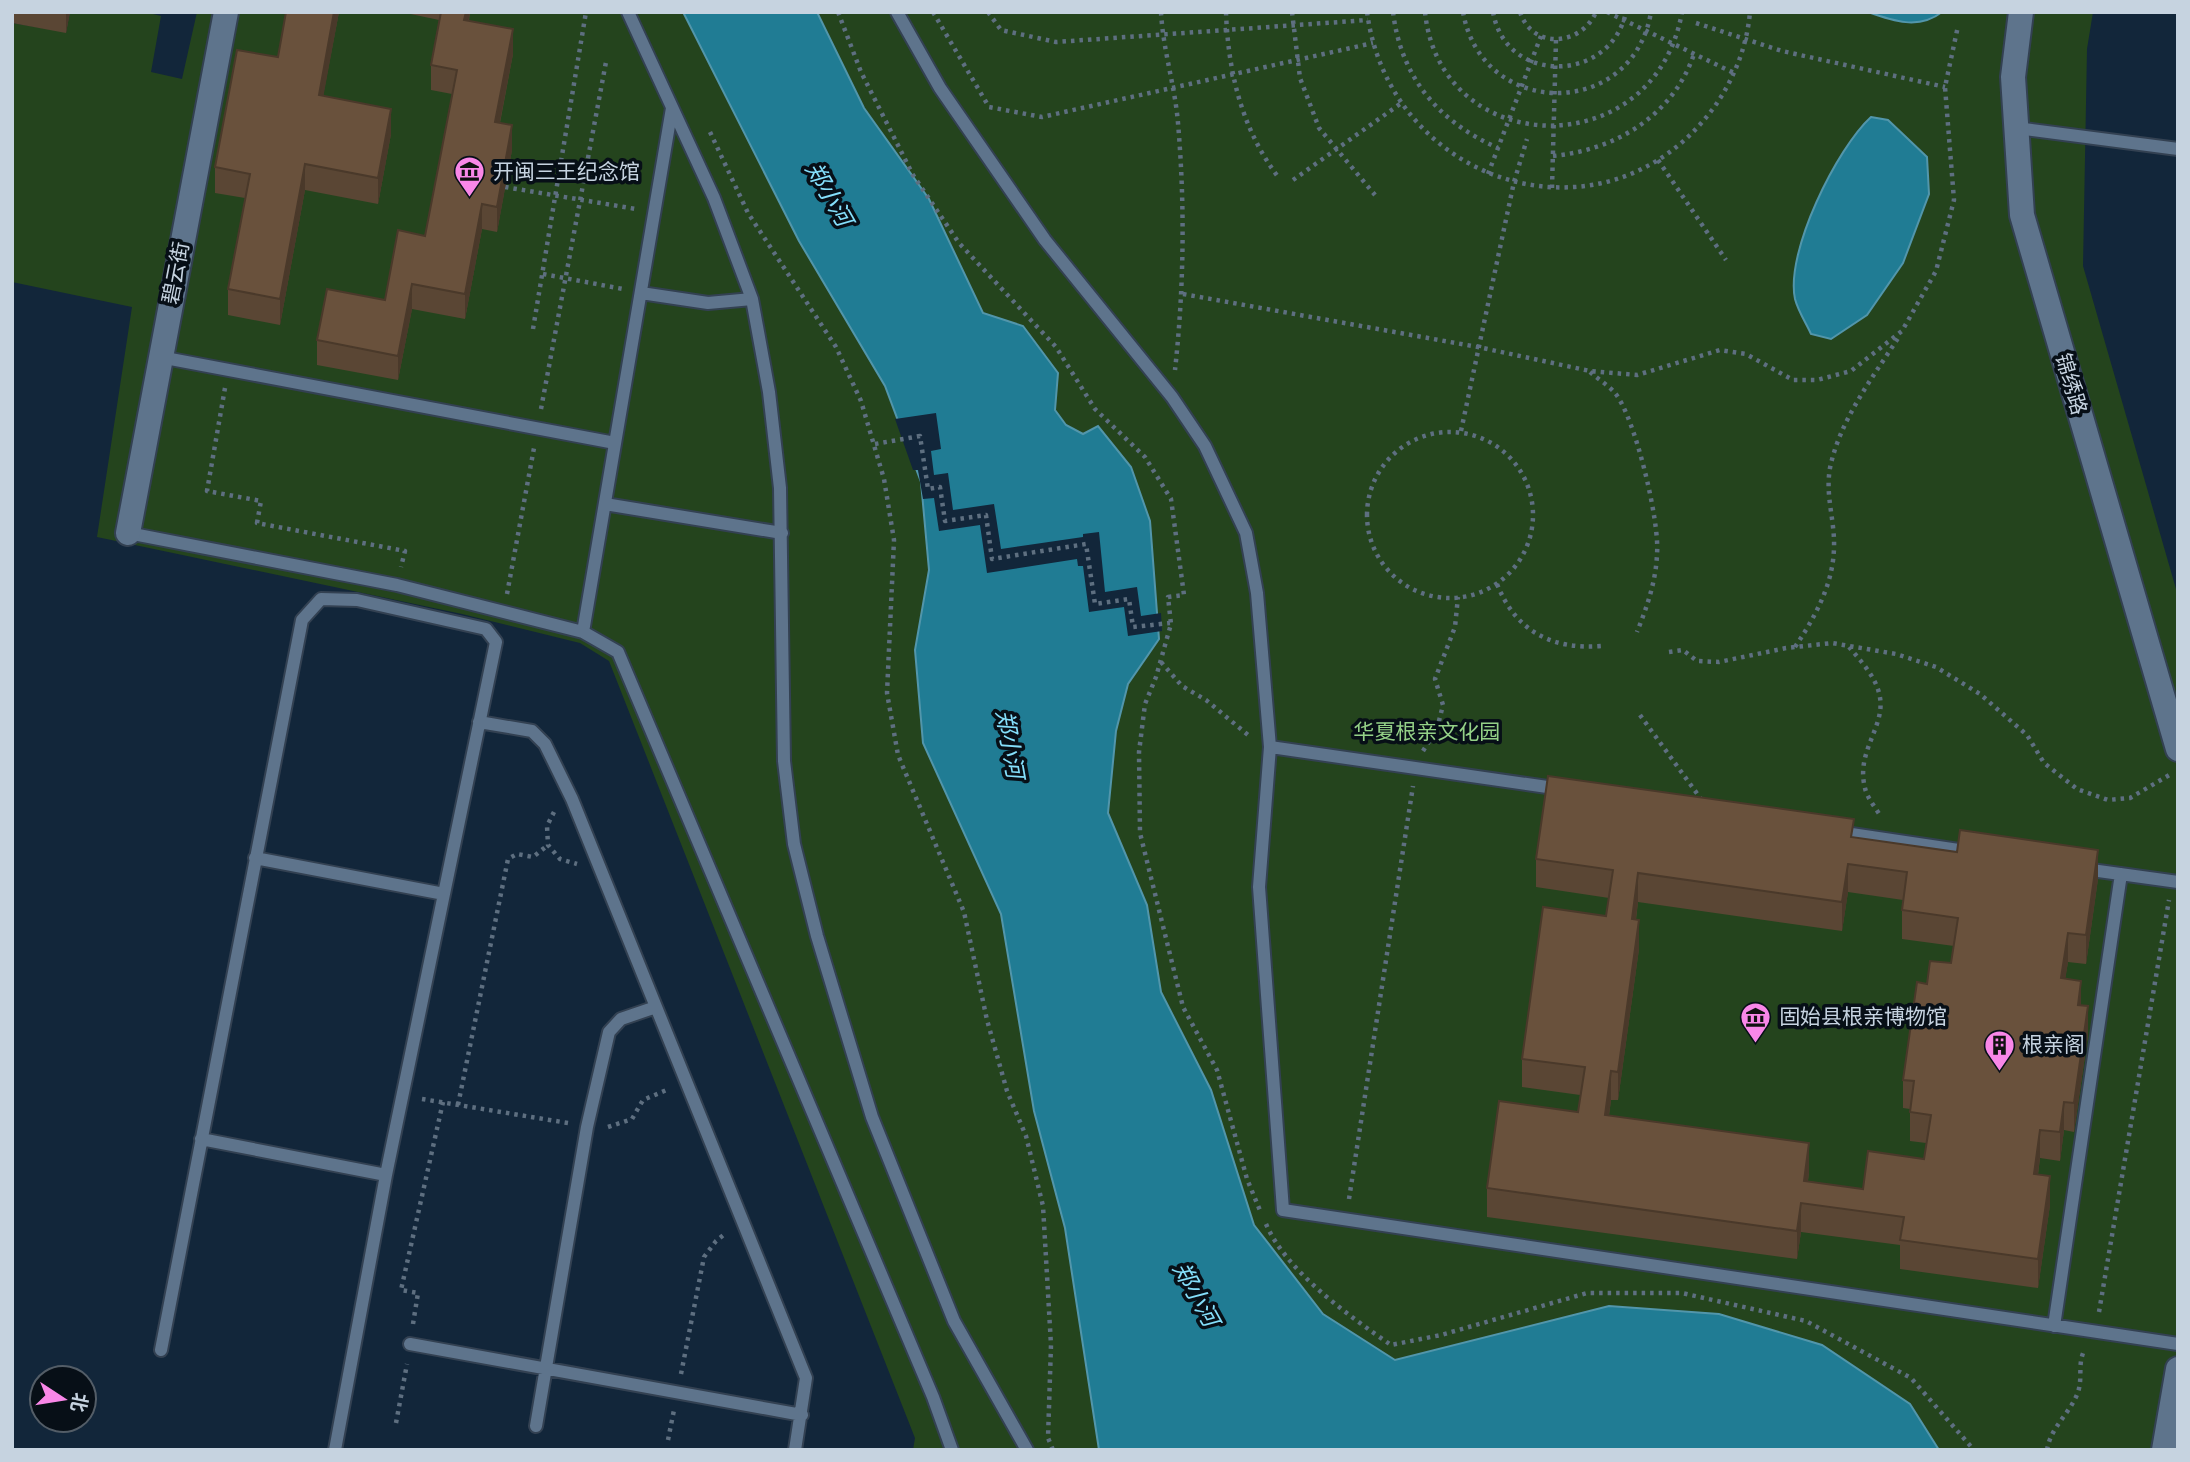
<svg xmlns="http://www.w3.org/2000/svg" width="2190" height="1462" viewBox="0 0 2190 1462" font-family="Barlow,'Noto Sans SC',sans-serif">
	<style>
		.green { fill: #24441d }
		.water { fill: #207c94; stroke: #5296ab; stroke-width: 2 }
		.pier { fill: #12263a }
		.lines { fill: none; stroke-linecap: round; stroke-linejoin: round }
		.lane-casing { stroke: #334152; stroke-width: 16 }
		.street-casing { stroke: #334152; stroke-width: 28 }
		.path { stroke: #5e6f80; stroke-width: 4.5; stroke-dasharray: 3.5 5; stroke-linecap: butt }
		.lane { stroke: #5e748c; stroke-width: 12 }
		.street { stroke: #5e748c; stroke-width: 24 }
		.wall { fill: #5a4634; fill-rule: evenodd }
		.shaded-wall { fill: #4a392a }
		.building { fill: #69513c; stroke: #4a392a; stroke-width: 2; fill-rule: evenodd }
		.labels { text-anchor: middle; stroke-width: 7; stroke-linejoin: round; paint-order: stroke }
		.poi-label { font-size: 21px; fill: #c6d3e0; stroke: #070f17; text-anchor: start }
		.street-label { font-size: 21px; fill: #c6d3e0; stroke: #070f17 }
		.park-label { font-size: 21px; fill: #94d187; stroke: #070f17 }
		.water-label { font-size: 23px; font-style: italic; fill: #85e0fc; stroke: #070f17 }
	</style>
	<rect width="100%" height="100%" fill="#12263a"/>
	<path class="green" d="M 70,12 L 145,12 L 161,16 L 151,72 L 182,79 L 197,12 L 2093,12 L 2087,49 L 2083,266 L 2178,596 L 2178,1419 L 2171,1450 L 913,1450 L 915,1438 L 609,661 L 580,643 L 462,614 L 97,537 L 132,307 L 12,282 L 12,23 L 66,32 Z"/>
	<path class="water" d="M 683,12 L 817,12 L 864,108 L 929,199 L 983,313 L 1023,326 L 1058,373 L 1055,410 L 1066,425 L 1083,434 L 1098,426 L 1131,467 L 1150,521 L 1159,639 L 1128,684 L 1116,731 L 1108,813 L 1147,905 L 1161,992 L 1211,1090 L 1254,1225 L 1323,1314 L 1395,1360 L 1609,1306 L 1719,1314 L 1822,1345 L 1910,1404 L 1939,1450 L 1099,1450 L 1065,1228 L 1034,1111 L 1001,914 L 923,743 L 915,650 L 929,570 L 921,482 L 885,386 L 799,241 Z
		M 1868,12 L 1942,12 C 1919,30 1893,21 1868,12 Z
		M 1871,117 L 1888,120 L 1927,157 L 1929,194 L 1903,263 L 1867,315 L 1831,339 L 1811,334 C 1806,323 1798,311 1795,299 C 1785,252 1837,148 1871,117 Z"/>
	<path class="pier" d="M 936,413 L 941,449 L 931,451 L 934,475 L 948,473 L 953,510 L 994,504 L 1001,549 L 1083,537 L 1083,534 L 1099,532 L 1105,592 L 1137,587 L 1141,616 L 1161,613 L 1162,631 L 1128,636 L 1124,607 L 1089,612 L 1083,566 L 1078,566 L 1077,559 L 987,573 L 980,525 L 939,531 L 934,498 L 923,499 L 918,470 L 913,470 L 895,419 Z"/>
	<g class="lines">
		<defs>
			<path id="lane" d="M 628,12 L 714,198 L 752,299 L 769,392 L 780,488 L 784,761 L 794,844 L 817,936 L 872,1117 L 954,1321 L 1027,1450
				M 897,12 L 940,88 L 1045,240 L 1172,397 L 1205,446 L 1246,533 L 1257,593 L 1270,747 L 1259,887 L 1283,1210 L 2178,1344
				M 2017,128 L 2178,149
				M 641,293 L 708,303 L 752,299
				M 160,357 L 615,443
				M 605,504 L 782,533
				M 128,533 L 397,585 L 583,632 L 618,652 L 933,1397 L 952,1450
				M 583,632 L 672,108
				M 479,722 L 532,731 L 545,744 L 572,799 L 806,1378 L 795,1450
				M 1270,747 L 1561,789
				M 1838,832 L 1972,852
				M 255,858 L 444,894
				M 2084,869 L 2178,882
				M 201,1139 L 386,1175
				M 2054,1326 L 2121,874
				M 410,1344 L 802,1415
				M 161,1350 L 302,620 L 321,599 L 357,600 L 486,629 L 496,642 L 386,1175 L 335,1450
				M 536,1426 L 587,1127 L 609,1032 L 621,1019 L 656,1007"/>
			<path id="street" d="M 2021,12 L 2013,77 L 2022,215 L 2178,749
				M 128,533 L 226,12
				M 2164,1450 L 2178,1369"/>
		</defs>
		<use href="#lane" class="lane-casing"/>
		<use href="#street" class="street-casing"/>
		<path class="path" d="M 838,12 L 861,72 L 913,175 L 959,243 L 1056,347 L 1095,409 L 1145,457 L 1171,499 L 1184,595 L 1168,597 L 1171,624 L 1156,677 L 1145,704 L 1139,752 L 1140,833 L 1183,1007 L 1217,1070 L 1247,1179 L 1261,1213
			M 933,12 L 989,107 L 1042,117 L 1373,43
			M 988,12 L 1001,30 L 1056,42 L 1368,20
			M 1161,12 C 1163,50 1175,86 1178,123 C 1185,205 1184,288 1175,370
			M 1226,12 C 1228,72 1242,130 1279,178
			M 1292,12 L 1300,78 L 1319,128 L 1375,195
			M 1367,12 C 1390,185 1604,253 1712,110 C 1733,82 1747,47 1750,12
			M 1393,12 C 1401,78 1439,122 1498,148
			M 1425,12 C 1440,161 1655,166 1682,12
			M 1463,12 C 1482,120 1633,120 1651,12
			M 1493,12 C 1506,86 1611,83 1626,12
			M 1520,12 C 1533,51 1582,45 1596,12
			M 1607,12 L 1734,73
			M 1696,23 L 1782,51 L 1945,87
			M 710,132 L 748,213 L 836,347 L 861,401 L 884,479 L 894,540 L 887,693 L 898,755 L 964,912 L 987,1020 L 1007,1091 L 1026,1136 L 1043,1206 L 1051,1345 L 1048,1438 L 1053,1450
			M 1553,156 C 1615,150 1673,116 1694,54
			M 1658,160 L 1726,260
			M 1488,174 L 1541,36
			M 1293,180 L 1400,104
			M 505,187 L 636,209
			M 1552,188 L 1556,40
			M 543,274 L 623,289
			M 1183,294 L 1478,347 L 1590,371 L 1637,375 L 1720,350 L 1746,354 L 1793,380 L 1817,380 L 1851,371 L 1902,331 L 1936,271 L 1954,200 L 1945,87 L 1958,26
			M 533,329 L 586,12
			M 1590,372 C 1598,379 1608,385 1615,393 C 1635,417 1660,522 1657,554 C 1656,581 1647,607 1637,632
			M 225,388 L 207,491 L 261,501 L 257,523 L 405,551 L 401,567
			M 541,409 L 606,62
			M 1461,431 L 1514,182 L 1527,139
			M1367 515a83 83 0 1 1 166 0a83 83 0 1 1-166 0Z
			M 875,444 L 920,436 L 928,489 L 940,487 L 945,521 L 986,515 L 992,559 L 1086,544 L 1095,604 L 1129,599 L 1133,627 L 1170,623
			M 1497,584 C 1516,632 1553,650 1602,646
			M 507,594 L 534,448
			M 1795,647 C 1815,617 1833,585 1834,548 C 1835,520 1825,496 1830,468 C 1840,419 1874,376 1900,335
			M 1849,647 C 1860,660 1875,676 1879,693 C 1888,725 1855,750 1865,788 C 1867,798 1876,808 1881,817
			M 1669,652 L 1683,650 L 1697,661 L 1719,662 L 1786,648 L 1832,643 L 1896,654 L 1936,667 L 1980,694 L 2027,735 L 2044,763 L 2077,789 L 2108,800 L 2130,798 L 2171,774
			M 1161,662 L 1182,686 L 1206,700 L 1248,735
			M 1640,715 L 1701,799
			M 1423,751 L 1437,729 L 1443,705 L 1435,679 L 1455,627 L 1458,597
			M 554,812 L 547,826 L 548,845 L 560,859 L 577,864
			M 422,1099 L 568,1123
			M 458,1105 L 508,859 L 517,854 L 533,857 L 548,845
			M 608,1127 L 632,1119 L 643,1100 L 669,1089
			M 1349,1199 L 1413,786
			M 1266,1224 C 1286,1271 1349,1316 1391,1345 L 1441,1335 L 1587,1293 L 1682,1293 L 1806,1321 L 1911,1378 L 1974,1450
			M 2099,1312 L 2169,900
			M 413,1324 L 418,1293 L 401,1290 L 443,1102
			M 681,1374 L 704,1257 L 716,1241 L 726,1233
			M 396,1423 L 407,1364
			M 668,1440 L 674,1410
			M 2047,1450 C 2051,1426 2070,1414 2078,1392 C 2083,1378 2077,1363 2085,1349"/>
		<use href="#lane" class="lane"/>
		<use href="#street" class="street"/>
	</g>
	<path class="wall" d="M 12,12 L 70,12 L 66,33 L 12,23 Z
		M 286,12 L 339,12 L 323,96 L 391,134 L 378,204 L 305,190 L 280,325 L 228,315 L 228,289 L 245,198 L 215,193 L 215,167 L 278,57 Z
		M 401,12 L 470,12 L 469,21 L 513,54 L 500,123 L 512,150 L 497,232 L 482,229 L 465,319 L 412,309 L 398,380 L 317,365 L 317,340 L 385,300 L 425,236 L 452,94 L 431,90 L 431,65 L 439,20 Z
		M 1854,837 L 2098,879 L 2086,964 L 2068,962 L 2065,979 L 2081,1005 L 2088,1035 L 2074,1132 L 2064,1130 L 2060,1161 L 2040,1158 L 2038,1175 L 2050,1205 L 2038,1288 L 1900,1269 L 1900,1245 L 1801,1232 L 1797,1259 L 1487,1217 L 1487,1188 L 1578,1112 L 1580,1095 L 1522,1087 L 1522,1059 L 1606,916 L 1609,898 L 1536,887 L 1536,859 ZM 1848,892 L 1903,900 L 1902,910 L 1902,939 L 1954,946 L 1951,963 L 1927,984 L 1903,1080 L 1903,1108 L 1910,1109 L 1910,1141 L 1926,1143 L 1924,1159 L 1863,1189 L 1808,1181 L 1809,1172 L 1609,1116 L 1611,1100 L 1618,1100 L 1639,949 L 1636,920 L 1638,902 L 1842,931 Z"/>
	<path class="shaded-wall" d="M 66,12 L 70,12 L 66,33 Z
		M 334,12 L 339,12 L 319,120 L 319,95 Z
		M 466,12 L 470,12 L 464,45 L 464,20 Z
		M 513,29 L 513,54 L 495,147 L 495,122 Z
		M 391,109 L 391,134 L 378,204 L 378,178 Z
		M 512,125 L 512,150 L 497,232 L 497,207 Z
		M 305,164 L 305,190 L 280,325 L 280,299 Z
		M 482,204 L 482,229 L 465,319 L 465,294 Z
		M 412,284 L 412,309 L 398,380 L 398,356 Z
		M 2098,850 L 2098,879 L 2086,964 L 2086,935 Z
		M 1848,864 L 1848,892 L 1842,931 L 1842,902 Z
		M 1638,873 L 1638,902 L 1632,948 L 1632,919 Z
		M 1639,920 L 1639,949 L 1618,1100 L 1618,1072 Z
		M 2068,933 L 2068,962 L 2061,1007 L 2061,978 Z
		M 2081,981 L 2081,1010 L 2078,1005 Z
		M 2088,1006 L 2088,1035 L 2074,1132 L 2074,1103 Z
		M 1611,1071 L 1611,1100 L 1605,1144 L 1605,1115 Z
		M 2064,1102 L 2064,1130 L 2060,1161 L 2060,1132 Z
		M 2040,1130 L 2040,1158 L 2034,1203 L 2034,1174 Z
		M 1809,1143 L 1809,1172 L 1805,1204 L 1804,1181 Z
		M 2050,1176 L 2050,1205 L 2038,1288 L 2038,1259 Z
		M 1801,1203 L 1801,1232 L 1797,1259 L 1797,1231 Z"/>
	<path class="building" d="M 286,12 L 334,12 L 319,95 L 391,109 L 378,178 L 305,164 L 280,299 L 228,289 L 250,174 L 215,167 L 237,50 L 278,57 Z
		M 441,12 L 466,12 L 464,20 L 513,29 L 495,122 L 512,125 L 497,207 L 482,204 L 465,294 L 412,284 L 398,356 L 317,340 L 327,289 L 385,300 L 398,230 L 425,236 L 457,70 L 431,65 Z
		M 1548,776 L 1854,819 L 1851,837 L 1957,852 L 1960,830 L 2098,850 L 2086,935 L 2068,933 L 2061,978 L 2081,981 L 2078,1005 L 2088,1006 L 2074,1103 L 2064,1102 L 2060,1132 L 2040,1130 L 2034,1174 L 2050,1176 L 2038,1259 L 1900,1240 L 1904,1217 L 1801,1203 L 1797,1231 L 1487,1188 L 1499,1101 L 1578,1112 L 1585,1067 L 1522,1059 L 1543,907 L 1606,916 L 1613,870 L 1536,859 ZM 1848,864 L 1907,872 L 1902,910 L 1958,918 L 1951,963 L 1930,961 L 1927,984 L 1917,982 L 1903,1080 L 1914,1081 L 1910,1112 L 1931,1115 L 1924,1159 L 1868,1151 L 1863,1189 L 1804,1181 L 1809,1143 L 1605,1115 L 1611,1071 L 1618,1072 L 1639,920 L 1632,919 L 1638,873 L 1842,902 Z"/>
	<defs>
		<symbol id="museum-pin" viewBox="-11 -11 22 30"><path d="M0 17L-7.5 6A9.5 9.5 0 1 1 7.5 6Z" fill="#f987e8" stroke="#070f17"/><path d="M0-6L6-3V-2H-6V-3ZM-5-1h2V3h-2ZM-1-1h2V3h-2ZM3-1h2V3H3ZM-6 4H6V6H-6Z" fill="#111"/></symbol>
		<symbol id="building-pin" viewBox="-11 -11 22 30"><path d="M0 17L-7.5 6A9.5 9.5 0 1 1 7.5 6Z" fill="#f987e8" stroke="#070f17"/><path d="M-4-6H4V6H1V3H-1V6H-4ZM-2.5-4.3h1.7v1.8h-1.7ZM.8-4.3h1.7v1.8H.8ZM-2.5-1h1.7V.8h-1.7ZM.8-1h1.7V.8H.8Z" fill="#111"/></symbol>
	</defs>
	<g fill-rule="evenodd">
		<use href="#museum-pin" x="452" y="154" width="35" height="47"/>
		<use href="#museum-pin" x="1738" y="1000" width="35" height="47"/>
		<use href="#building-pin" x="1982" y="1028" width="35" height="47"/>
	</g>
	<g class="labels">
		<g class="poi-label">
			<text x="493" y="179">开闽三王纪念馆</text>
			<text x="1779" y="1024">固始县根亲博物馆</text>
			<text x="2022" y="1052">根亲阁</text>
		</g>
		<g class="street-label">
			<text transform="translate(176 273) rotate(-79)" y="7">碧云街</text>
			<text transform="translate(2071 384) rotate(74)" y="7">锦绣路</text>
		</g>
		<g class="park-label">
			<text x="1427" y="739">华夏根亲文化园</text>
		</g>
		<g class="water-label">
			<text transform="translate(829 194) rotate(60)" y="8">郑小河</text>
			<text transform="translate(1010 744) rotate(80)" y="8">郑小河</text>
			<text transform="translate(1196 1294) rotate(61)" y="8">郑小河</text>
		</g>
	</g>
	<rect width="2190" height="1462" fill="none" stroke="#c6d3e0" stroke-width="28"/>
	<g transform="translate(63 1399) rotate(102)"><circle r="33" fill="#070f17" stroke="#535d67" stroke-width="2"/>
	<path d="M0-5L12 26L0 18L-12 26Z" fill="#f987e8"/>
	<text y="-10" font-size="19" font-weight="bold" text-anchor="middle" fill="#c6d3e0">北</text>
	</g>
</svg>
